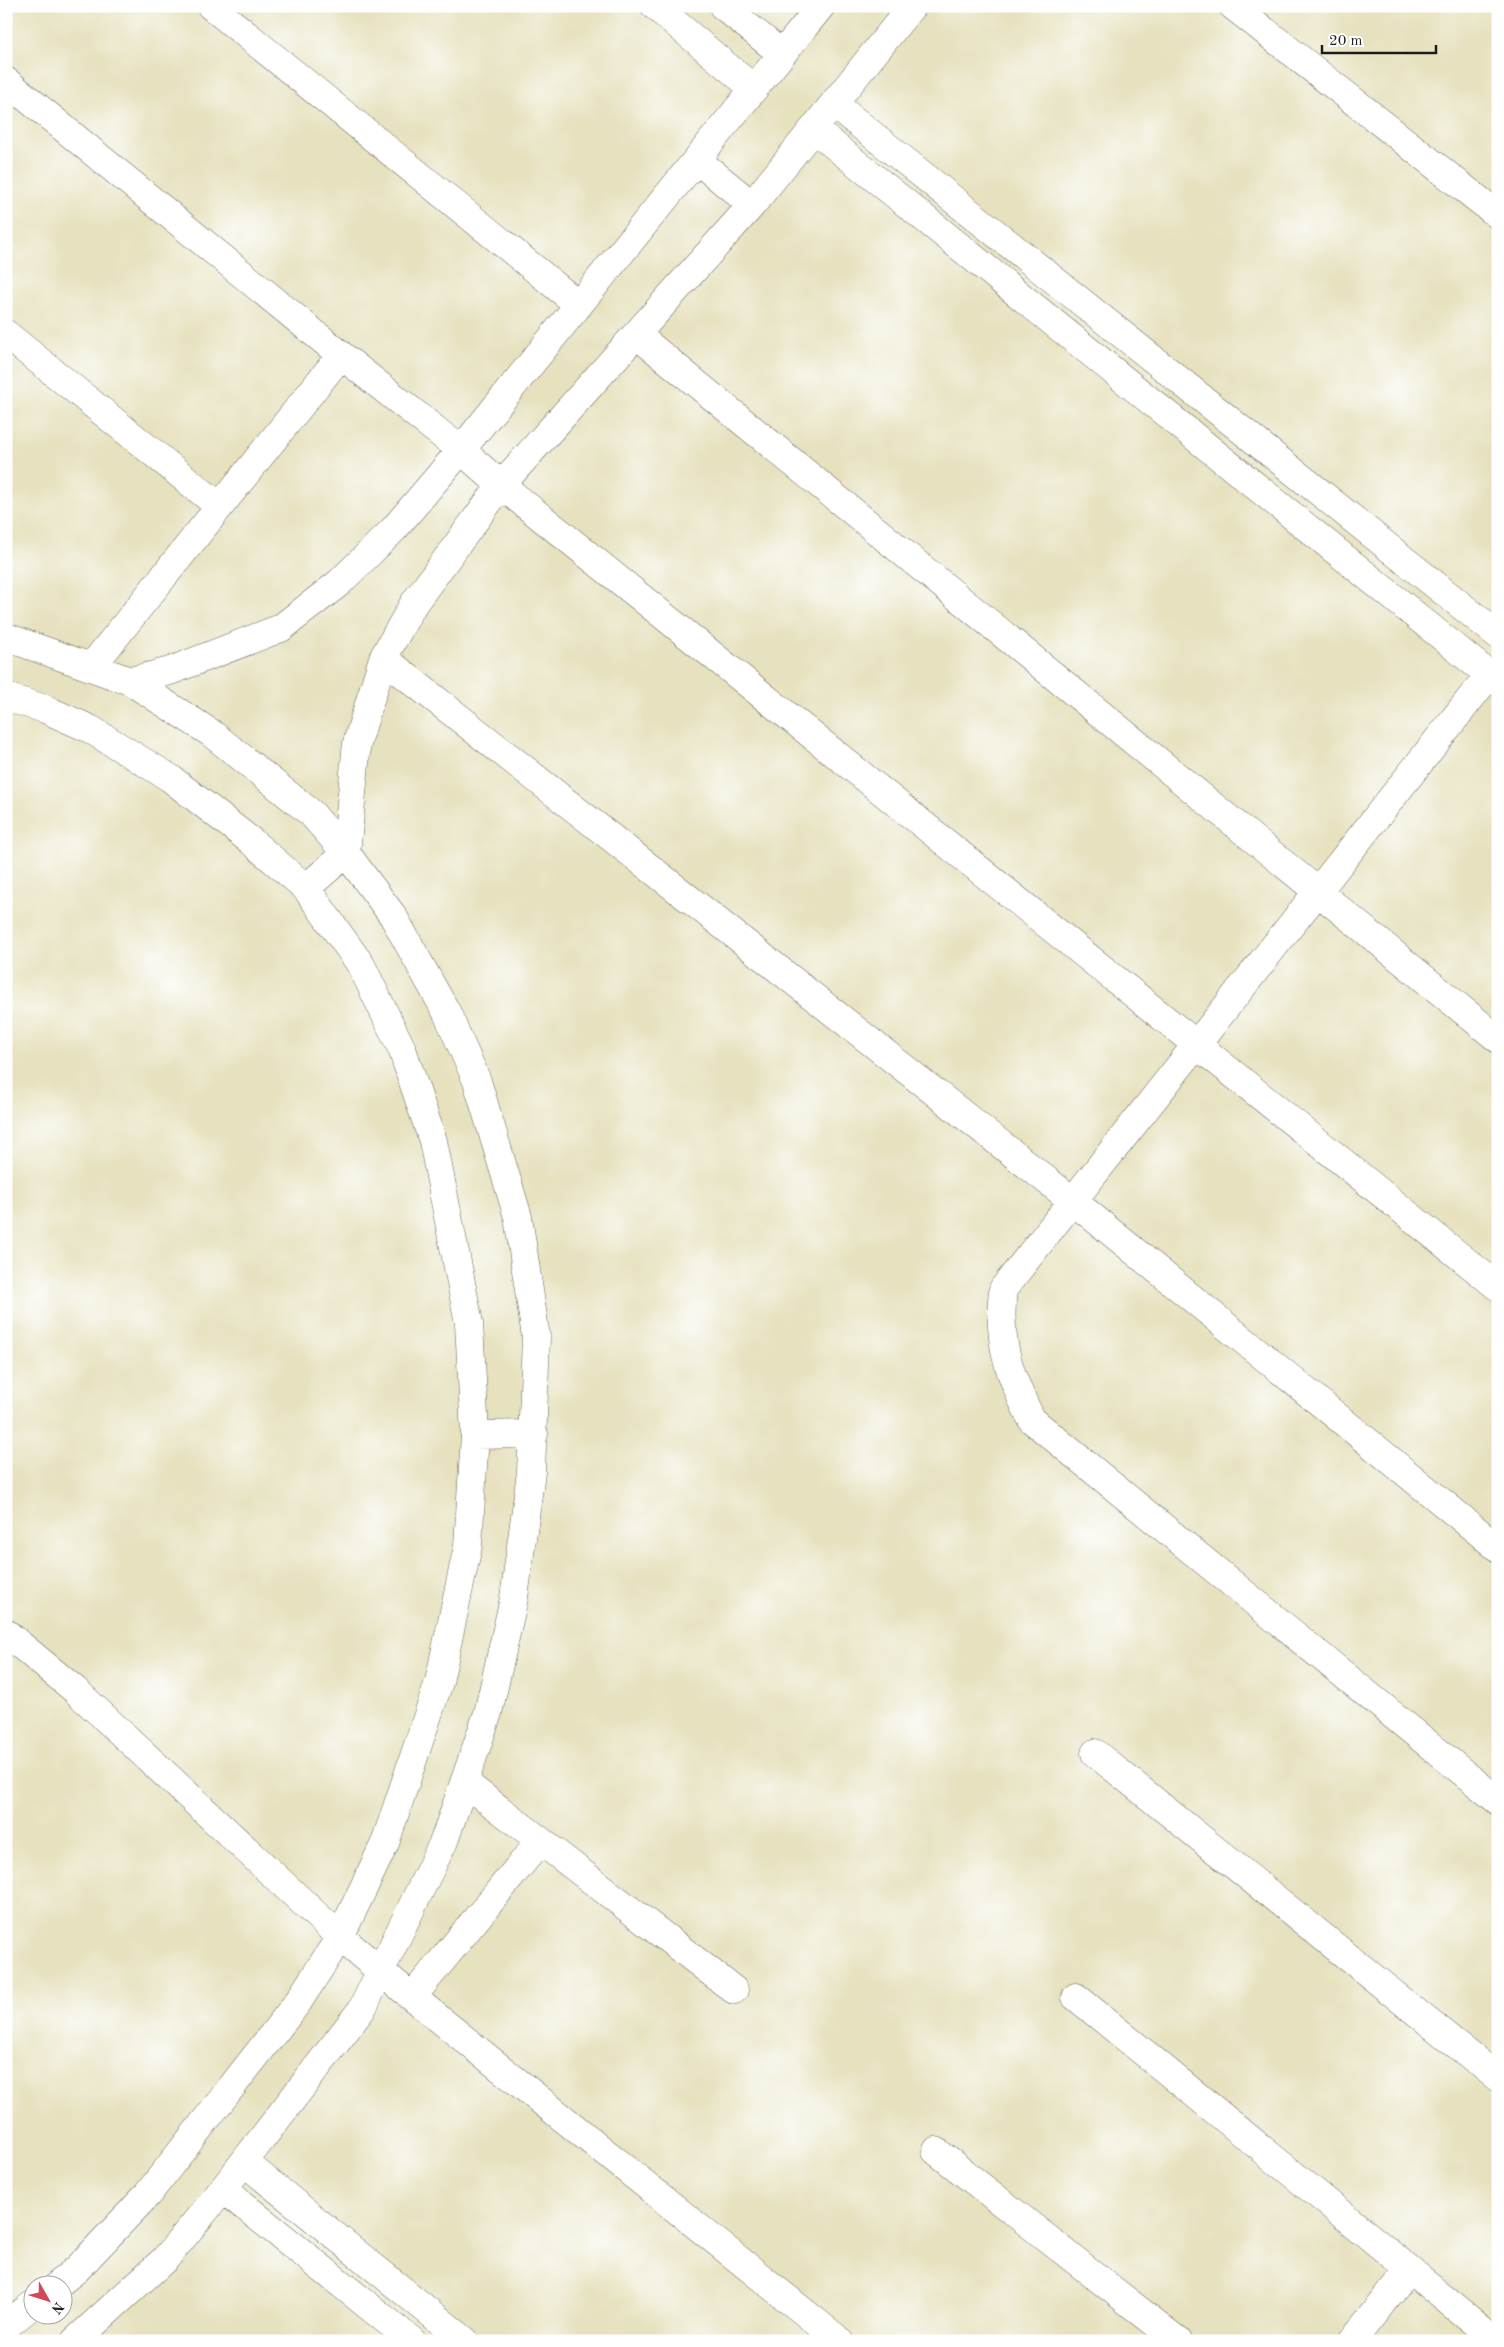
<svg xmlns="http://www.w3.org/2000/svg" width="1504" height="2347" viewBox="0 0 1504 2347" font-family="'Old Standard TT',serif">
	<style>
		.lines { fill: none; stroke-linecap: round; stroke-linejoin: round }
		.street-casing { stroke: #636155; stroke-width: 29 }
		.street { stroke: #fff; stroke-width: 28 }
	</style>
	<rect width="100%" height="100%" fill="#fff"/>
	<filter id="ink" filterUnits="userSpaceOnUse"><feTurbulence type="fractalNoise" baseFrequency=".02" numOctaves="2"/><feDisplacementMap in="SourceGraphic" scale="10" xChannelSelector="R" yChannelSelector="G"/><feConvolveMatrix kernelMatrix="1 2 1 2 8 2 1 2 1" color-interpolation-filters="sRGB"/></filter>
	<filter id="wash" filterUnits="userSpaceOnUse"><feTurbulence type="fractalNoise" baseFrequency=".0096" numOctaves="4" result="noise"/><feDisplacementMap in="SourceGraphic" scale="20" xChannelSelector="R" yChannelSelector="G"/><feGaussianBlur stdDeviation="1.12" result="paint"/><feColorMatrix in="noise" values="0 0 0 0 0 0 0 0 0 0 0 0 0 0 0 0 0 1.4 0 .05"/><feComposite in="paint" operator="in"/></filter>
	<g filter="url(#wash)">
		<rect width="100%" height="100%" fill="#e6e1be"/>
	</g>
	<g filter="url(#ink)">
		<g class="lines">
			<defs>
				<path id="street" d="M 211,6 L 579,305
					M 655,6 L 754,89
					M 723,6 L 782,54
					M 1233,6 L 1498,215
					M 6,81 L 341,355 L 461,450 L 501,485 L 1498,1287
					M 834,104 L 1498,635
					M 814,129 L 1498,682
					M 697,160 L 752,205
					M 6,334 L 219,506
					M 637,335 L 1498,1039
					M 6,637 L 130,681 L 211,733 L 311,813 L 346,853 L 393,916 L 447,1013 L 477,1081 L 518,1217 L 536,1337 L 531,1472 L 514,1598 L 488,1713 L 444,1841 L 362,2009 L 223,2189 L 165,2259 L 75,2341
					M 383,658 L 1073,1201 L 1498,1548
					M 92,666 L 341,355
					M 1489,675 L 1003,1289 C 997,1341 1009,1375 1032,1420 L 1498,1801
					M 130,681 L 170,671 L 281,628 L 339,583 L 394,529 L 461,450 L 821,6
					M 6,697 L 45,709 L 90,729 L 170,778 L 251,841 L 306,888 L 361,965 L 402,1049 L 433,1141 L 469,1323 L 475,1435 L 468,1546 L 439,1682 L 385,1843 L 340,1937 L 298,2002 L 147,2195 L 77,2269 L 58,2284
					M 306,888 L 346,853 L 357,743 L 383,658 L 414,603 L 501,485 L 752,205 L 912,6
					M 475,1435 L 534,1434
					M 6,1633 L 75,1690 L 340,1937 L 412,1997 L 840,2341
					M 1095,1753 L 1498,2078
					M 464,1782 L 734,1990
					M 412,1997 L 540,1841
					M 1076,1997 L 1497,2341
					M 936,2151 L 1178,2341
					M 244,2162 L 465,2341
					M 223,2189 L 412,2341
					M 6,2326 L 32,2305
					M 1352,2341 L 1409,2269"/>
			</defs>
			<use href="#street" class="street-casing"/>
			<use href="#street" class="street"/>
		</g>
	</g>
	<rect width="1504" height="2347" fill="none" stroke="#fff" stroke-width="25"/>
	<g transform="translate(48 2300) rotate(129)"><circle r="24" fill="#ffffff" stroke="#a4a4a4"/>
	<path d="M0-4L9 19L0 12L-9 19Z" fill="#d1495b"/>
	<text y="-8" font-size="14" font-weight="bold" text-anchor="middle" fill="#1c1c1c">N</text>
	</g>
	<path d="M1322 45v8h114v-8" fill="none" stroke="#1c1c1c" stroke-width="2.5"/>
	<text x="1329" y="45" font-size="15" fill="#1c1c1c" stroke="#ffffff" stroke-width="4" paint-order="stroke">20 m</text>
</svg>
